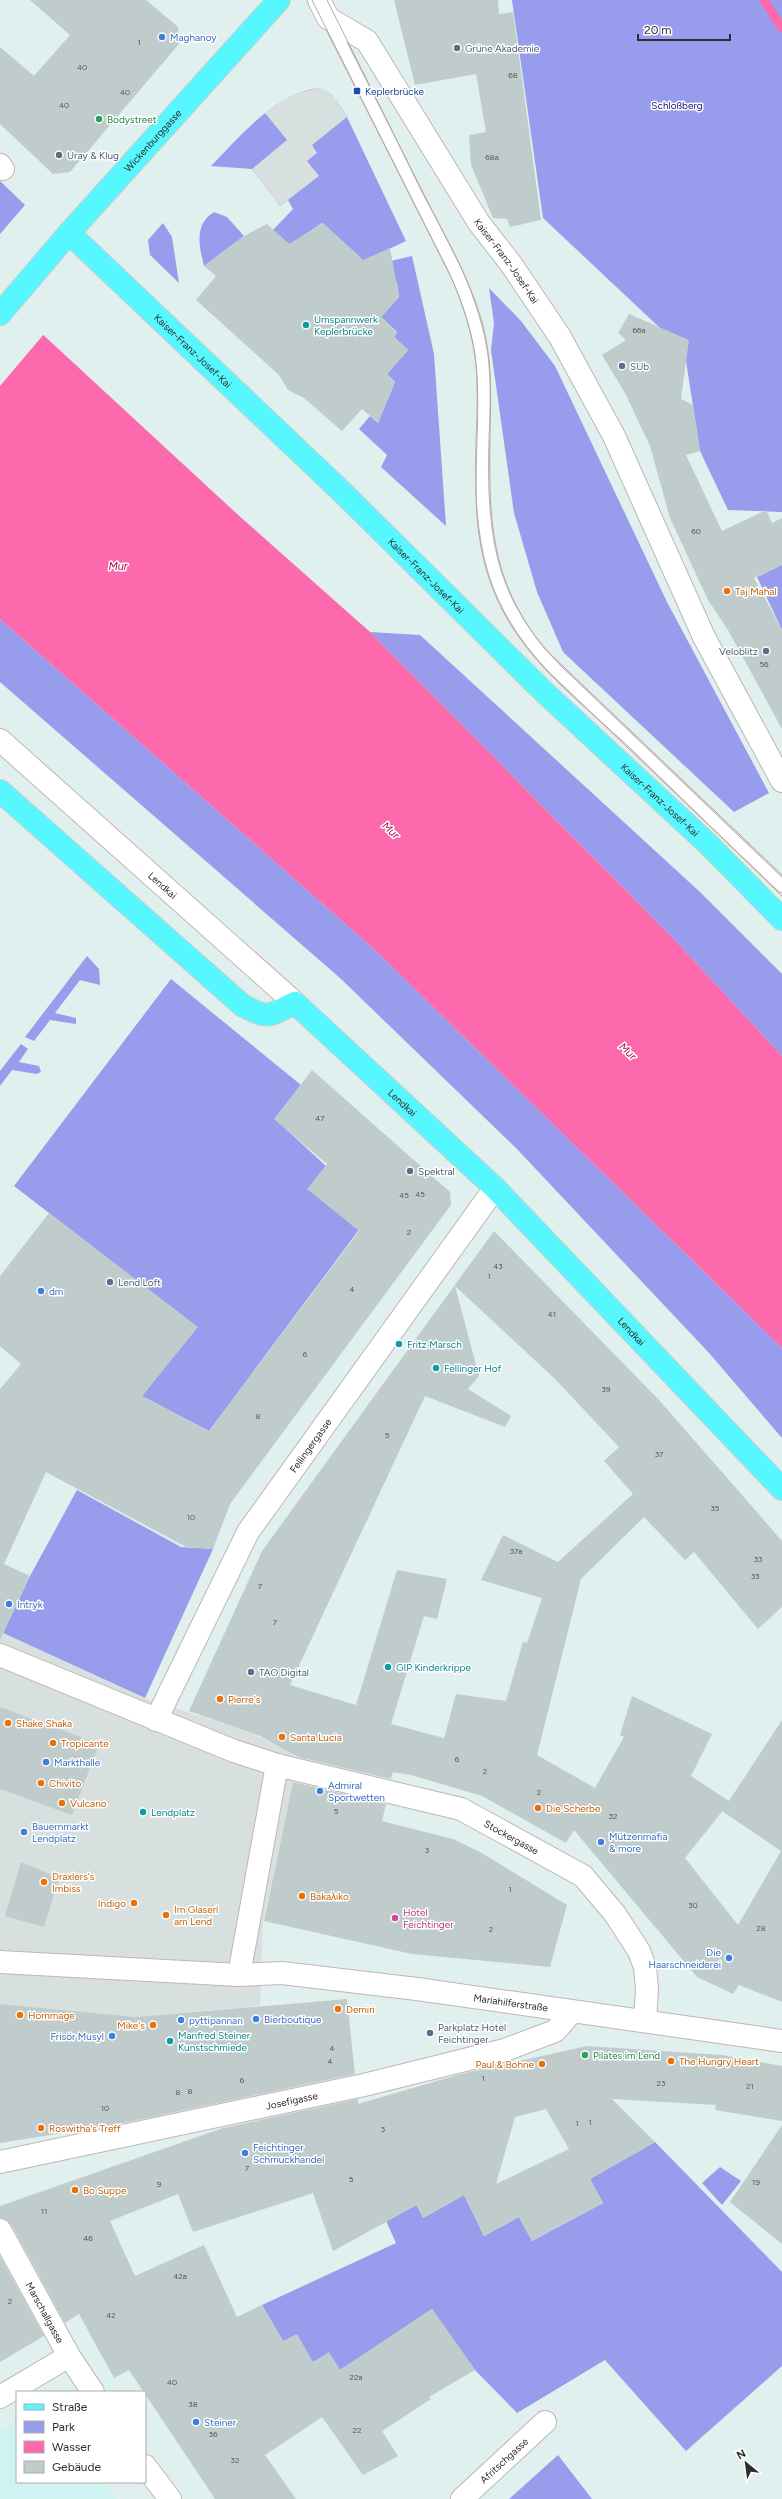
<svg xmlns="http://www.w3.org/2000/svg" width="782" height="2499" viewBox="0 0 782 2499" font-family="Figtree,sans-serif">
	<style>
		.education { fill: #cef3f1 }
		.green { fill: #979cec }
		.plaza { fill: #d7e0df }
		.water { fill: #fc69ac }
		.pier { fill: #e0f0ee }
		.lines { fill: none; stroke-linecap: round; stroke-linejoin: round }
		.stream { stroke: #fc69ac; stroke-width: 9 }
		.building { fill: #bfcccb; fill-rule: evenodd }
		.lane-casing { stroke: #c3b4b3; stroke-width: 14 }
		.street-casing { stroke: #c3b4b3; stroke-width: 24 }
		.secondary-casing { stroke: #c3b4b3; stroke-width: 24 }
		.primary-casing { stroke: #cdcdcd; stroke-width: 24 }
		.lane { stroke: #fff; stroke-width: 12 }
		.street { stroke: #fff; stroke-width: 22 }
		.secondary { stroke: #fff; stroke-width: 22 }
		.primary { stroke: #56f7ff; stroke-width: 22 }
		.tram { stroke: #baa4a1; stroke-width: 1 }
		.shop-dot { fill: #3f7fe0; stroke: #fff; stroke-width: 1.5 }
		.service-dot { fill: #5c6f8a; stroke: #fff; stroke-width: 1.5 }
		.transit-dot { fill: #1a4fb4; stroke: #fff; stroke-width: 1.5 }
		.leisure-dot { fill: #2e9e5b; stroke: #fff; stroke-width: 1.5 }
		.culture-dot { fill: #0f9aa8; stroke: #fff; stroke-width: 1.5 }
		.food-dot { fill: #e8710a; stroke: #fff; stroke-width: 1.5 }
		.hotel-dot { fill: #d1479c; stroke: #fff; stroke-width: 1.5 }
		.labels { text-anchor: middle; stroke-width: 3; stroke-linejoin: round; paint-order: stroke }
		.number-label { font-size: 8px; fill: #525655 }
		.shop-label { font-size: 10px; fill: #366cbe; stroke: #fff; text-anchor: start }
		.service-label { font-size: 10px; fill: #4e5e75; stroke: #fff; text-anchor: start }
		.transit-label { font-size: 10px; fill: #164399; stroke: #fff; text-anchor: start }
		.park-label { font-size: 10px; fill: #1a1376; stroke: #fff }
		.leisure-label { font-size: 10px; fill: #27864d; stroke: #fff; text-anchor: start }
		.street-label { font-size: 10px; fill: #2e2e2e; stroke: #fff }
		.culture-label { font-size: 10px; fill: #0d838f; stroke: #fff; text-anchor: start }
		.food-label { font-size: 10px; fill: #c56008; stroke: #fff; text-anchor: start }
		.hotel-label { font-size: 10px; fill: #b23c85; stroke: #fff; text-anchor: start }
		.water-label { font-size: 11px; font-style: italic; fill: #b00042; stroke: #fff }
	</style>
	<rect width="100%" height="100%" fill="#e0f0ee"/>
	<path class="education" d="M 17,2421 L 17,2482 L 104,2482 L 116,2499 L 0,2499 L 0,2431 Z"/>
	<path class="green" d="M 512,0 L 782,0 L 782,512 L 728,510 L 700,451 L 686,361 L 660,328 L 543,218 Z
		M 316,88 C 333,90 339,104 347,117 L 406,241 L 378,254 L 354,272 L 361,258 L 322,223 L 304,235 L 309,239 L 298,252 L 273,230 L 293,209 L 288,200 L 280,206 L 252,169 L 211,166 C 241,135 272,97 316,88 Z
		M 0,181 L 25,205 L 0,234 Z
		M 214,212 L 227,217 L 244,236 L 204,266 C 199,246 194,224 214,212 Z
		M 163,223 L 172,237 L 179,283 L 150,255 L 148,240 Z
		M 412,256 L 434,354 L 446,526 L 381,467 L 387,455 L 359,429 L 370,416 L 378,423 L 395,382 L 387,374 L 408,350 L 394,337 L 397,332 L 381,317 L 399,297 L 397,283 L 374,265 Z
		M 489,288 L 521,321 L 555,366 L 667,602 L 769,793 L 734,812 L 563,652 L 537,592 L 514,513 L 491,350 L 494,323 Z
		M 782,565 L 782,630 L 757,577 Z
		M 0,619 L 376,951 L 782,1348 L 782,1438 L 710,1354 L 516,1148 L 340,978 L 0,682 Z
		M 370,632 L 420,635 L 700,892 L 782,974 L 782,1056 L 670,935 Z
		M 87,956 L 99,969 L 100,985 L 80,980 L 55,1013 L 76,1018 L 76,1024 L 50,1020 L 34,1041 L 25,1037 Z
		M 171,979 L 301,1085 L 275,1119 L 351,1189 L 361,1227 L 209,1431 L 142,1396 L 197,1327 L 14,1186 Z
		M 21,1044 L 28,1049 L 19,1062 L 39,1066 L 41,1072 L 37,1074 L 12,1070 L 0,1086 L 0,1071 Z
		M 77,1490 L 181,1547 L 213,1549 L 145,1698 L 3,1633 L 30,1576 Z
		M 655,2142 L 782,2272 L 782,2366 L 686,2451 L 605,2360 L 517,2413 L 475,2370 L 432,2309 L 340,2370 L 329,2353 L 313,2362 L 283,2341 L 262,2305 L 396,2243 L 371,2187 L 402,2175 L 423,2218 L 464,2195 L 484,2236 L 519,2217 L 532,2241 L 603,2203 L 590,2179 Z
		M 720,2167 L 741,2181 L 722,2205 L 702,2183 Z
		M 558,2455 L 592,2499 L 509,2499 Z"/>
	<path class="plaza" d="M 316,88 L 324,89 L 335,98 L 347,117 L 312,145 L 317,153 L 307,161 L 319,176 L 280,206 L 252,169 L 287,140 L 265,113 L 290,96 Z
		M 0,1632 L 144,1698 L 249,1732 L 293,1753 L 293,1782 L 263,1922 L 260,2006 L 136,2017 L 0,2004 Z"/>
	<path class="water" d="M 0,295 L 236,513 L 370,632 L 670,935 L 782,1056 L 782,1348 L 376,951 L 0,619 Z"/>
	<path class="pier" d="M 0,293 L 44,334 L 0,386 Z"/>
	<g class="lines">
		<path class="stream" d="M 764,0 L 782,28"/>
	</g>
	<path class="building" d="M 30,0 L 146,0 L 178,27 L 179,44 L 70,172 L 53,174 L 0,124 L 0,47 L 34,76 L 70,35 Z
		M 394,0 L 498,0 L 499,14 L 513,12 L 541,220 L 510,227 L 507,219 L 493,218 L 471,165 L 469,135 L 486,132 L 476,74 L 415,85 Z
		M 323,223 L 363,260 L 390,248 L 399,297 L 381,317 L 397,333 L 394,337 L 408,350 L 387,374 L 395,382 L 378,423 L 362,409 L 342,431 L 304,398 L 288,390 L 279,375 L 196,300 L 216,276 L 204,266 L 244,236 L 267,224 L 289,244 Z
		M 629,314 L 689,340 L 681,399 L 693,405 L 700,451 L 686,455 L 722,531 L 766,510 L 772,523 L 782,518 L 782,565 L 754,578 L 782,630 L 782,729 L 728,630 L 708,600 L 670,518 L 650,446 L 625,393 L 602,355 L 626,340 L 618,333 Z
		M 312,1070 L 450,1192 L 451,1205 L 230,1504 L 213,1549 L 186,1547 L 46,1472 L 4,1564 L 30,1576 L 0,1640 L 0,1389 L 21,1364 L 0,1346 L 0,1276 L 49,1213 L 198,1327 L 142,1396 L 209,1431 L 359,1231 L 307,1189 L 327,1164 L 274,1119 Z
		M 494,1231 L 659,1400 L 782,1541 L 782,1607 L 758,1629 L 694,1552 L 685,1560 L 644,1517 L 581,1579 L 537,1755 L 595,1788 L 624,1737 L 620,1735 L 632,1696 L 712,1734 L 691,1776 L 729,1801 L 782,1720 L 782,2002 L 739,1985 L 733,1994 L 697,1977 L 574,1830 L 566,1843 L 482,1796 L 411,1775 L 393,1772 L 391,1779 L 298,1757 L 260,1736 L 189,1711 L 262,1551 ZM 455,1286 L 554,1378 L 619,1447 L 604,1461 L 633,1494 L 558,1562 L 503,1535 L 481,1580 L 542,1598 L 527,1643 L 523,1642 L 506,1701 L 456,1694 L 444,1738 L 391,1724 L 424,1616 L 437,1619 L 447,1579 L 397,1570 L 356,1705 L 290,1685 L 425,1396 L 505,1427 L 511,1416 L 468,1389 L 479,1376 ZM 724,1809 L 722,1811 L 781,1851 L 738,1925 L 685,1858 Z
		M 0,1707 L 99,1744 L 72,1815 L 0,1789 Z
		M 293,1782 L 386,1804 L 382,1821 L 453,1839 L 480,1852 L 567,1905 L 550,1967 L 412,1954 L 264,1921 Z
		M 21,1862 L 59,1878 L 44,1927 L 5,1916 Z
		M 347,1999 L 355,2074 L 119,2124 L 0,2143 L 0,2004 L 136,2017 Z
		M 587,2046 L 722,2055 L 782,2066 L 782,2121 L 715,2110 L 716,2105 L 612,2099 L 655,2142 L 590,2179 L 603,2203 L 532,2241 L 519,2217 L 484,2236 L 464,2195 L 423,2218 L 417,2205 L 333,2251 L 313,2193 L 193,2232 L 178,2194 L 110,2221 L 135,2276 L 204,2245 L 237,2317 L 262,2305 L 283,2341 L 297,2334 L 313,2362 L 329,2352 L 340,2370 L 432,2309 L 475,2370 L 429,2397 L 431,2399 L 382,2431 L 398,2456 L 363,2475 L 322,2417 L 265,2455 L 296,2499 L 215,2499 L 129,2370 L 114,2378 L 79,2314 L 65,2323 L 11,2224 L 0,2218 L 0,2206 L 223,2128 L 358,2099 L 358,2104 L 461,2074 ZM 546,2109 L 569,2149 L 496,2184 L 515,2117 Z
		M 782,2125 L 782,2244 L 730,2202 Z
		M 0,2256 L 44,2336 L 0,2362 Z"/>
	<g class="lines">
		<defs>
			<path id="lane" d="M 330,23 L 455,270 C 468,299 478,328 482,360 C 486,394 482,428 482,463 C 481,549 495,608 556,670 L 782,886"/>
			<g id="street">
				<path id="s1" d="M 319,0 L 328,18 L 367,41 L 479,223 L 511,264 L 560,337 L 614,436 L 704,637 L 782,781"/>
				<path d="M 0,165 L 3,169"/>
				<path id="s2" d="M 0,1655 L 234,1751 L 277,1765 L 461,1809 L 583,1876 L 615,1914 L 639,1951 L 645,1967 L 647,1989 L 645,2021"/>
				<path id="s3" d="M 156,1720 L 248,1532 L 495,1188"/>
				<path id="s4" d="M 0,1962 L 239,1975 L 282,1973 L 417,1989 L 782,2041"/>
				<path d="M 239,1975 L 277,1765"/>
				<path id="s5" d="M 0,2162 L 364,2085 L 505,2050 L 555,2031 L 572,2012"/>
				<path id="s6" d="M 0,2230 L 69,2356 L 93,2392"/>
				<path d="M 0,2397 L 69,2356"/>
				<path d="M 145,2466 L 170,2499"/>
				<path id="s7" d="M 462,2499 L 545,2422"/>
			</g>
			<g id="secondary">
				<path id="s8" d="M 0,740 L 295,1003"/>
			</g>
			<g id="primary">
				<path id="s9" d="M 69,233 L 341,491 L 543,691 L 708,844 L 782,919"/>
				<path id="s10" d="M 0,314 L 69,233 L 279,0"/>
				<path id="s11" d="M 0,791 L 242,1005 C 269,1020 268,1016 295,1003 L 495,1188 L 782,1489"/>
			</g>
		</defs>
		<use href="#lane" class="lane-casing"/>
		<use href="#street" class="street-casing"/>
		<use href="#secondary" class="secondary-casing"/>
		<use href="#primary" class="primary-casing"/>
		<use href="#lane" class="lane"/>
		<use href="#street" class="street"/>
		<use href="#secondary" class="secondary"/>
		<use href="#primary" class="primary"/>
		<path class="tram" d="M 312,0 L 451,277 C 462,302 471,328 475,355 C 483,417 470,480 480,541 C 497,643 563,685 632,750 C 682,799 732,847 782,896
			M 327,0 C 359,64 391,128 422,192 C 444,234 469,276 482,322 C 492,357 491,395 490,430 C 489,516 488,579 545,649 L 782,875"/>
	</g>
	<g class="shop-dot">
		<circle cx="162" cy="37" r="4"/>
		<circle cx="41" cy="1291" r="4"/>
		<circle cx="9" cy="1604" r="4"/>
		<circle cx="46" cy="1762" r="4"/>
		<circle cx="320" cy="1791" r="4"/>
		<circle cx="24" cy="1832" r="4"/>
		<circle cx="601" cy="1842" r="4"/>
		<circle cx="729" cy="1958" r="4"/>
		<circle cx="256" cy="2019" r="4"/>
		<circle cx="181" cy="2020" r="4"/>
		<circle cx="112" cy="2036" r="4"/>
		<circle cx="245" cy="2153" r="4"/>
		<circle cx="196" cy="2422" r="4"/>
	</g>
	<g class="service-dot">
		<circle cx="457" cy="48" r="4"/>
		<circle cx="59" cy="155" r="4"/>
		<circle cx="622" cy="366" r="4"/>
		<circle cx="766" cy="651" r="4"/>
		<circle cx="410" cy="1171" r="4"/>
		<circle cx="110" cy="1282" r="4"/>
		<circle cx="251" cy="1672" r="4"/>
		<circle cx="430" cy="2033" r="4"/>
	</g>
	<rect class="transit-dot" x="353" y="87" width="8" height="8" rx="2"/>
	<g class="leisure-dot">
		<circle cx="99" cy="119" r="4"/>
		<circle cx="585" cy="2055" r="4"/>
	</g>
	<g class="culture-dot">
		<circle cx="306" cy="325" r="4"/>
		<circle cx="399" cy="1344" r="4"/>
		<circle cx="436" cy="1368" r="4"/>
		<circle cx="388" cy="1667" r="4"/>
		<circle cx="143" cy="1812" r="4"/>
		<circle cx="170" cy="2041" r="4"/>
	</g>
	<g class="food-dot">
		<circle cx="727" cy="591" r="4"/>
		<circle cx="220" cy="1699" r="4"/>
		<circle cx="8" cy="1723" r="4"/>
		<circle cx="282" cy="1737" r="4"/>
		<circle cx="53" cy="1743" r="4"/>
		<circle cx="41" cy="1783" r="4"/>
		<circle cx="62" cy="1803" r="4"/>
		<circle cx="538" cy="1808" r="4"/>
		<circle cx="44" cy="1882" r="4"/>
		<circle cx="302" cy="1896" r="4"/>
		<circle cx="134" cy="1903" r="4"/>
		<circle cx="166" cy="1915" r="4"/>
		<circle cx="338" cy="2009" r="4"/>
		<circle cx="20" cy="2015" r="4"/>
		<circle cx="153" cy="2025" r="4"/>
		<circle cx="671" cy="2061" r="4"/>
		<circle cx="542" cy="2064" r="4"/>
		<circle cx="41" cy="2128" r="4"/>
		<circle cx="75" cy="2190" r="4"/>
	</g>
	<circle class="hotel-dot" cx="395" cy="1918" r="4"/>
	<g class="labels">
		<g class="number-label">
			<text x="139" y="45">1</text>
			<text x="82" y="70">40</text>
			<text x="513" y="78">68</text>
			<text x="125" y="95">40</text>
			<text x="64" y="108">40</text>
			<text x="492" y="160">68a</text>
			<text x="639" y="333">66a</text>
			<text x="696" y="534">60</text>
			<text x="764" y="667">56</text>
			<text x="320" y="1121">47</text>
			<text x="420" y="1197">45</text>
			<text x="404" y="1198">45</text>
			<text x="409" y="1235">2</text>
			<text x="498" y="1269">43</text>
			<text x="489" y="1279">1</text>
			<text x="352" y="1292">4</text>
			<text x="552" y="1317">41</text>
			<text x="305" y="1357">6</text>
			<text x="606" y="1392">39</text>
			<text x="258" y="1419">8</text>
			<text x="387" y="1438">5</text>
			<text x="659" y="1457">37</text>
			<text x="715" y="1511">35</text>
			<text x="191" y="1520">10</text>
			<text x="516" y="1554">37a</text>
			<text x="758" y="1562">33</text>
			<text x="755" y="1579">33</text>
			<text x="260" y="1589">7</text>
			<text x="275" y="1625">7</text>
			<text x="457" y="1762">6</text>
			<text x="485" y="1774">2</text>
			<text x="539" y="1795">2</text>
			<text x="336" y="1814">5</text>
			<text x="613" y="1819">32</text>
			<text x="427" y="1853">3</text>
			<text x="510" y="1892">1</text>
			<text x="693" y="1908">30</text>
			<text x="761" y="1931">28</text>
			<text x="491" y="1932">2</text>
			<text x="332" y="2051">4</text>
			<text x="330" y="2064">4</text>
			<text x="483" y="2081">1</text>
			<text x="242" y="2083">6</text>
			<text x="661" y="2086">23</text>
			<text x="750" y="2089">21</text>
			<text x="190" y="2094">8</text>
			<text x="178" y="2095">8</text>
			<text x="105" y="2111">10</text>
			<text x="590" y="2125">1</text>
			<text x="577" y="2126">1</text>
			<text x="383" y="2132">3</text>
			<text x="247" y="2171">7</text>
			<text x="351" y="2182">5</text>
			<text x="756" y="2185">19</text>
			<text x="159" y="2187">9</text>
			<text x="44" y="2214">11</text>
			<text x="88" y="2241">46</text>
			<text x="180" y="2279">42a</text>
			<text x="10" y="2304">2</text>
			<text x="111" y="2318">42</text>
			<text x="356" y="2380">22a</text>
			<text x="172" y="2385">40</text>
			<text x="193" y="2407">38</text>
			<text x="357" y="2433">22</text>
			<text x="213" y="2437">36</text>
			<text x="235" y="2463">32</text>
		</g>
		<g class="shop-label">
			<text x="170" y="41">Maghanoy</text>
			<text x="49" y="1295">dm</text>
			<text x="17" y="1608">Intryk</text>
			<text x="54" y="1766">Markthalle</text>
			<text x="328" y="1789">Admiral<tspan x="328" dy="12">Sportwetten</tspan></text>
			<text x="32" y="1830">Bauernmarkt<tspan x="32" dy="12">Lendplatz</tspan></text>
			<text x="609" y="1840">Mützenmafia<tspan x="609" dy="12">&amp; more</tspan></text>
			<text x="721" y="1956" text-anchor="end">Die<tspan x="721" dy="12">Haarschneiderei</tspan></text>
			<text x="264" y="2023">Bierboutique</text>
			<text x="189" y="2024">pyttipannan</text>
			<text x="104" y="2040" text-anchor="end">Frisör Musyl</text>
			<text x="253" y="2151">Feichtinger<tspan x="253" dy="12">Schmuckhandel</tspan></text>
			<text x="204" y="2426">Steiner</text>
		</g>
		<g class="service-label">
			<text x="465" y="52">Grüne Akademie</text>
			<text x="67" y="159">Uray &amp; Klug</text>
			<text x="630" y="370">SUb</text>
			<text x="758" y="655" text-anchor="end">Veloblitz</text>
			<text x="418" y="1175">Spektral</text>
			<text x="118" y="1286">Lend Loft</text>
			<text x="259" y="1676">TAO Digital</text>
			<text x="438" y="2031">Parkplatz Hotel<tspan x="438" dy="12">Feichtinger</tspan></text>
		</g>
		<g class="transit-label">
			<text x="365" y="95">Keplerbrücke</text>
		</g>
		<g class="park-label">
			<text x="677" y="109">Schloßberg</text>
		</g>
		<g class="leisure-label">
			<text x="107" y="123">Bodystreet</text>
			<text x="593" y="2059">Pilates im Lend</text>
		</g>
		<g class="street-label">
			<text dy="4" stroke="none"><textPath href="#s10" startOffset="231">Wickenburggasse</textPath></text>
			<text dy="4" stroke="none"><textPath href="#s1" startOffset="326">Kaiser-Franz-Josef-Kai</textPath></text>
			<text dy="4" stroke="none"><textPath href="#s9" startOffset="171">Kaiser-Franz-Josef-Kai</textPath></text>
			<text dy="4" stroke="none"><textPath href="#s9" startOffset="495">Kaiser-Franz-Josef-Kai</textPath></text>
			<text dy="4" stroke="none"><textPath href="#s9" startOffset="819">Kaiser-Franz-Josef-Kai</textPath></text>
			<text dy="4" stroke="none"><textPath href="#s8" startOffset="218">Lendkai</textPath></text>
			<text dy="4" stroke="none"><textPath href="#s11" startOffset="527">Lendkai</textPath></text>
			<text dy="4" stroke="none"><textPath href="#s11" startOffset="851">Lendkai</textPath></text>
			<text dy="4" stroke="none"><textPath href="#s3" startOffset="316">Fellingergasse</textPath></text>
			<text dy="4" stroke="none"><textPath href="#s2" startOffset="545">Stockergasse</textPath></text>
			<text dy="4" stroke="none"><textPath href="#s4" startOffset="513">Mariahilferstraße</textPath></text>
			<text dy="4" stroke="none"><textPath href="#s5" startOffset="298">Josefigasse</textPath></text>
			<text dy="4" stroke="none"><textPath href="#s6" startOffset="94">Marschallgasse</textPath></text>
			<text dy="4" stroke="none"><textPath href="#s7" startOffset="57">Afritschgasse</textPath></text>
		</g>
		<g class="culture-label">
			<text x="314" y="323">Umspannwerk<tspan x="314" dy="12">Keplerbrücke</tspan></text>
			<text x="407" y="1348">Fritz Marsch</text>
			<text x="444" y="1372">Fellinger Hof</text>
			<text x="396" y="1671">GIP Kinderkrippe</text>
			<text x="151" y="1816">Lendplatz</text>
			<text x="178" y="2039">Manfred Steiner<tspan x="178" dy="12">Kunstschmiede</tspan></text>
		</g>
		<g class="food-label">
			<text x="735" y="595">Taj Mahal</text>
			<text x="228" y="1703">Pierre's</text>
			<text x="16" y="1727">Shake Shaka</text>
			<text x="290" y="1741">Santa Lucia</text>
			<text x="61" y="1747">Tropicante</text>
			<text x="49" y="1787">Chivito</text>
			<text x="70" y="1807">Vulcano</text>
			<text x="546" y="1812">Die Scherbe</text>
			<text x="52" y="1880">Draxlers's<tspan x="52" dy="12">Imbiss</tspan></text>
			<text x="310" y="1900">Bakaλiko</text>
			<text x="126" y="1907" text-anchor="end">Indigo</text>
			<text x="174" y="1913">Im Glaserl<tspan x="174" dy="12">am Lend</tspan></text>
			<text x="346" y="2013">Demiri</text>
			<text x="28" y="2019">Hommage</text>
			<text x="145" y="2029" text-anchor="end">Mike's</text>
			<text x="679" y="2065">The Hungry Heart</text>
			<text x="534" y="2068" text-anchor="end">Paul &amp; Bohne</text>
			<text x="49" y="2132">Roswitha's Treff</text>
			<text x="83" y="2194">Bo Suppe</text>
		</g>
		<g class="hotel-label">
			<text x="403" y="1916">Hotel<tspan x="403" dy="12">Feichtinger</tspan></text>
		</g>
		<g class="water-label">
			<text x="118" y="570">Mur</text>
			<text transform="translate(391 830) rotate(43)" y="4">Mur</text>
			<text transform="translate(628 1051) rotate(43)" y="4">Mur</text>
		</g>
	</g>
	<rect x="16" y="2391" width="130" height="92" fill="#ffffff" stroke="#ababab"/>
	<rect x="24" y="2404" width="20" height="6" fill="#56f7ff" stroke="#ababab"/>
	<text x="52" y="2411" font-size="12" fill="#2e2e2e">Straße</text>
	<rect x="24" y="2421" width="20" height="12" fill="#979cec" stroke="#ababab"/>
	<text x="52" y="2431" font-size="12" fill="#2e2e2e">Park</text>
	<rect x="24" y="2441" width="20" height="12" fill="#fc69ac" stroke="#ababab"/>
	<text x="52" y="2451" font-size="12" fill="#2e2e2e">Wasser</text>
	<rect x="24" y="2461" width="20" height="12" fill="#bfcccb" stroke="#ababab"/>
	<text x="52" y="2471" font-size="12" fill="#2e2e2e">Gebäude</text>
	<g transform="translate(746 2463) rotate(331)" stroke="#ffffff" stroke-width="3" paint-order="stroke">
	<path d="M0-3L7 15L0 10L-7 15Z" fill="#2e2e2e"/>
	<text y="-6" font-size="11" font-weight="bold" text-anchor="middle" fill="#2e2e2e">N</text>
	</g>
	<path d="M638 34v6h92v-6" fill="none" stroke="#2e2e2e" stroke-width="2"/>
	<text x="644" y="34" font-size="12" fill="#2e2e2e" stroke="#ffffff" stroke-width="3" paint-order="stroke">20 m</text>
</svg>
